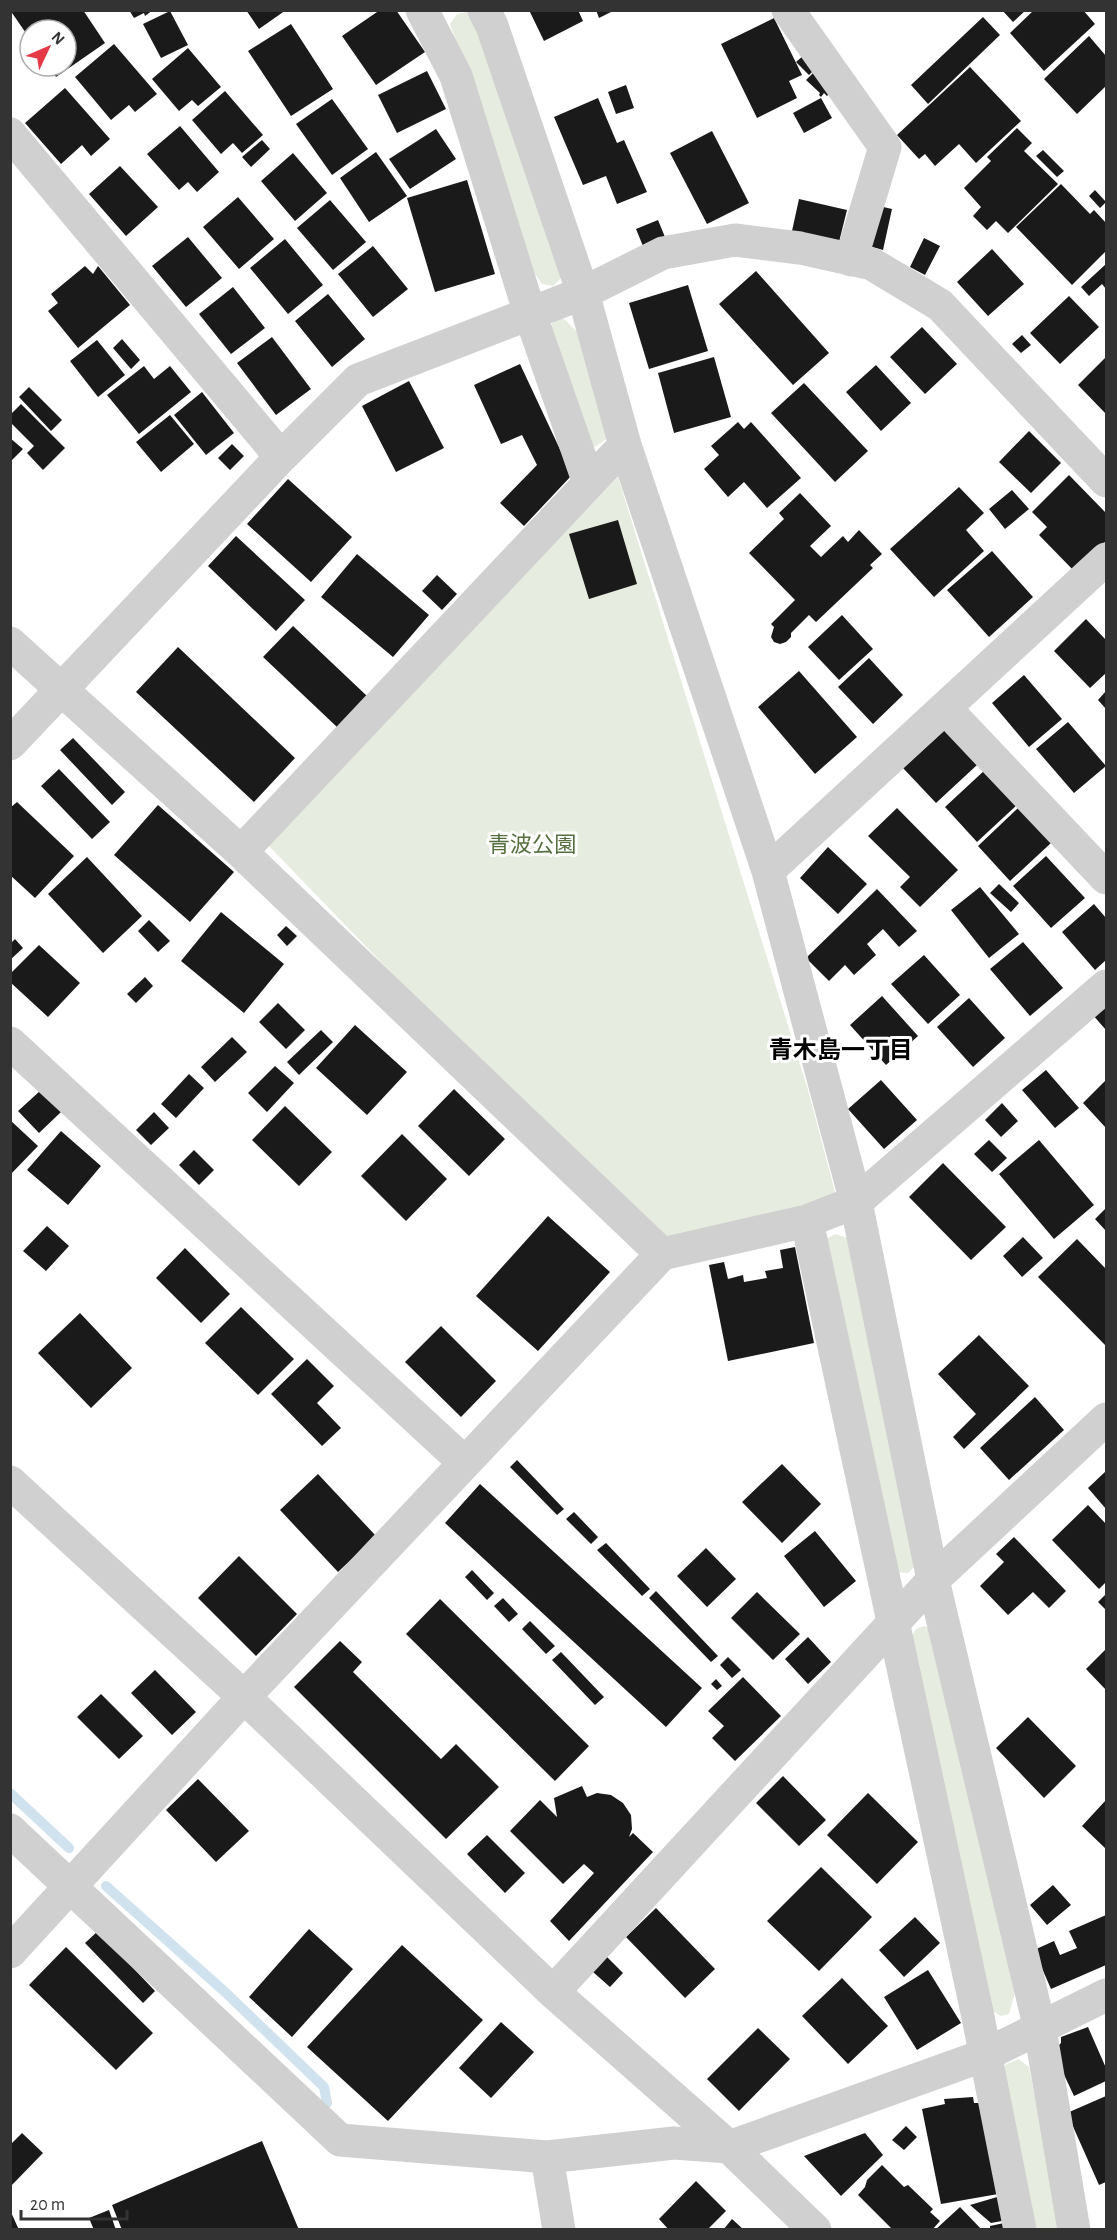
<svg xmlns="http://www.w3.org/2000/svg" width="1117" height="2240" viewBox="0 0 1117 2240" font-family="'Alegreya Sans','Noto Sans JP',sans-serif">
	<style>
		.green { fill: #e6ecdf }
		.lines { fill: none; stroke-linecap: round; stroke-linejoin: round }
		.stream { stroke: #cfe2ee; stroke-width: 10 }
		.building { fill: #1a1a1a }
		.minor { stroke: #d0d0d0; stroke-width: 33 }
		.labels { text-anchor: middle; stroke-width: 6; stroke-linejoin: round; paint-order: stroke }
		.park-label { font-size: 22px; fill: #56703f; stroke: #fff }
		.neighbourhood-label { font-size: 24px; font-weight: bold; fill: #000; stroke: #fff }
	</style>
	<rect width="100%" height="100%" fill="#fff"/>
	<path class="green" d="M 467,12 L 477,21 L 566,273 L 553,286 L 542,284 L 532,270 L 522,233 L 450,24 L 457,14 Z
		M 563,318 L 582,337 L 609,437 L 595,447 L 585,442 L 548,333 L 553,321 Z
		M 618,477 L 808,1090 L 836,1196 L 654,1245 L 267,844 Z
		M 835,1234 L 847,1238 L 921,1560 L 908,1573 L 898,1572 L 820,1243 Z
		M 924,1626 L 938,1632 L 1016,1989 L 1009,2014 L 1001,2016 L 989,2009 L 910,1639 L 916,1629 Z
		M 1018,2059 L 1029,2067 L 1061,2229 L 1033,2229 L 1001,2088 L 1005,2065 Z"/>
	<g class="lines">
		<path class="stream" d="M 10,1793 L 69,1848
			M 106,1886 L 225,1992 L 324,2087 L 327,2103"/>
	</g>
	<path class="building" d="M 10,10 L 83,10 L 105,43 L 56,77 L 48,66 L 66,66 L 66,30 L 30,30 L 30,39 Z
		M 129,10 L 153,10 L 145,16 L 144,13 L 134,18 Z
		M 246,10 L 286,10 L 259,29 Z
		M 380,10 L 396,10 L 425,52 L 376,85 L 342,36 Z
		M 529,10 L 578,10 L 583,21 L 544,41 Z
		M 596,10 L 615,10 L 599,18 Z
		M 1002,10 L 1026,10 L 1013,22 Z
		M 1034,10 L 1083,10 L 1095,24 L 1044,71 L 1010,33 Z
		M 170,11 L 188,45 L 161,58 L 143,24 Z
		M 983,17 L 1000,35 L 928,104 L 911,85 Z
		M 774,18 L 802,75 L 789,81 L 797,98 L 757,118 L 721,44 Z
		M 291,24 L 333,89 L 291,116 L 248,51 Z
		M 1089,36 L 1106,56 L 1106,86 L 1077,114 L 1044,79 Z
		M 114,44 L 157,94 L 135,112 L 129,105 L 111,120 L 75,77 Z
		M 188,48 L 221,87 L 198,106 L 192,100 L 179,111 L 152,79 Z
		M 804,55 L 816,68 L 809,75 L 796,62 Z
		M 970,67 L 1021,121 L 976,163 L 959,144 L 935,166 L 925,154 L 919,159 L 897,135 Z
		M 816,70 L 835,88 L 827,96 L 824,93 L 821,97 L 819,95 L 820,93 L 806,80 Z
		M 427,71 L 446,109 L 397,133 L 378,95 Z
		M 626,85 L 634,108 L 616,114 L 608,92 Z
		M 65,88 L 110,139 L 91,156 L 82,145 L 61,164 L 25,123 Z
		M 225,91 L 263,135 L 242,153 L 233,143 L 221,154 L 192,120 Z
		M 598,98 L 617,143 L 624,140 L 647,192 L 617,204 L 606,176 L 583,185 L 554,117 Z
		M 821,98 L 832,118 L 804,133 L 793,113 Z
		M 332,99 L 368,149 L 332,175 L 296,124 Z
		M 180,126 L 219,172 L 197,192 L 188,182 L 179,190 L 147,154 Z
		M 1017,128 L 1032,143 L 1024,151 L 1058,184 L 1008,233 L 996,221 L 987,230 L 973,216 L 981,207 L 964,188 L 991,161 L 987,157 Z
		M 436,129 L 456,159 L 410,189 L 389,159 Z
		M 712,131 L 749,203 L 707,224 L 670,153 Z
		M 262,140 L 270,149 L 251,167 L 242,157 Z
		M 1043,150 L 1064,171 L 1057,177 L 1036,156 Z
		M 376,152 L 407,196 L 369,222 L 340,178 Z
		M 293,153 L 327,193 L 295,221 L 261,181 Z
		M 120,166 L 158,207 L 126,236 L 89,194 Z
		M 467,180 L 495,274 L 435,292 L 407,198 Z
		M 1061,184 L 1090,214 L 1094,210 L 1106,223 L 1106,251 L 1072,285 L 1016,227 Z
		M 1095,190 L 1106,202 L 1100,208 L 1089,196 Z
		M 238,197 L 274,239 L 239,269 L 203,227 Z
		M 799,199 L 847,210 L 839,242 L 792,231 Z
		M 330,200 L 366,242 L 333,270 L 297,228 Z
		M 879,206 L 892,209 L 883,250 L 869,246 Z
		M 658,220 L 667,242 L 645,251 L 636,229 Z
		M 188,237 L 222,278 L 186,307 L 152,266 Z
		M 924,238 L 940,246 L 925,275 L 910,267 Z
		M 285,239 L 323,285 L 288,314 L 250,268 Z
		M 373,246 L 408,289 L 373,317 L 338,274 Z
		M 992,249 L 1024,284 L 988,316 L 957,282 Z
		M 1106,264 L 1106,289 L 1102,284 L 1089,296 L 1081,287 Z
		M 85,266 L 93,274 L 98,266 L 130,305 L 78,348 L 48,311 L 58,303 L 51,294 Z
		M 756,271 L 829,353 L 793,385 L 719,304 Z
		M 688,285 L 708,351 L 649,369 L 629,303 Z
		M 233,287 L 265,328 L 231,354 L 199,314 Z
		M 328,294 L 365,339 L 332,367 L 295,321 Z
		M 1069,296 L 1099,327 L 1060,364 L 1030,333 Z
		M 922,327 L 957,364 L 925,394 L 890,357 Z
		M 1022,335 L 1031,345 L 1021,353 L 1012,344 Z
		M 272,337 L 311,389 L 276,415 L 237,363 Z
		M 122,339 L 140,360 L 131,369 L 113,348 Z
		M 97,340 L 125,375 L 98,397 L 70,361 Z
		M 714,357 L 731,417 L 674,433 L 658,373 Z
		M 1106,357 L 1106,414 L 1078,385 Z
		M 520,364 L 572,475 L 524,526 L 500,503 L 537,465 L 522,435 L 501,444 L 474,385 Z
		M 876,365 L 911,403 L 881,431 L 846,392 Z
		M 144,366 L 154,379 L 170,366 L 191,392 L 139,434 L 107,395 Z
		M 409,381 L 444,448 L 396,472 L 362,406 Z
		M 804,383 L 868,451 L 835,482 L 771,413 Z
		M 29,387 L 62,420 L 51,431 L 19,397 Z
		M 202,392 L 234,433 L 206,455 L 174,415 Z
		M 21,404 L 65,448 L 43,470 L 27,453 L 34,446 L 10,422 L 10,415 Z
		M 170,415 L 194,444 L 161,472 L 136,442 Z
		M 738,422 L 744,429 L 751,422 L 801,478 L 767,508 L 744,482 L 728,497 L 704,469 L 719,455 L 711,446 Z
		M 1029,431 L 1061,463 L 1031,493 L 999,462 Z
		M 10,438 L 23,449 L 10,462 Z
		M 232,444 L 244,456 L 230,470 L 218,458 Z
		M 1069,475 L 1106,513 L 1106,541 L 1075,572 L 1039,535 L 1047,527 L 1032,512 Z
		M 288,479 L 352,537 L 311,582 L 247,524 Z
		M 959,487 L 984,513 L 966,530 L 984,551 L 934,597 L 890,549 Z
		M 1012,490 L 1029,509 L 1005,529 L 989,509 Z
		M 800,493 L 831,526 L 810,546 L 821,557 L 843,536 L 848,542 L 859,530 L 882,554 L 870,565 L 873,568 L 816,622 L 809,615 L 791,633 L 791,637 L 786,642 L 780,644 L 774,642 L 771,637 L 774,627 L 771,624 L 795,600 L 749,553 L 784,519 L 779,513 Z
		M 618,520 L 637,584 L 589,599 L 569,534 Z
		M 236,536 L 305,600 L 276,631 L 208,566 Z
		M 992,551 L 1033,597 L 989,637 L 947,590 Z
		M 357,554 L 429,615 L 393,657 L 321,597 Z
		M 437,575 L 457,594 L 442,610 L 422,591 Z
		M 842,615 L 873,649 L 839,680 L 808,647 Z
		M 1086,619 L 1106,640 L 1106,673 L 1090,688 L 1054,651 Z
		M 293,626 L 367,696 L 337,727 L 263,657 Z
		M 178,647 L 295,758 L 254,802 L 136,692 Z
		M 869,658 L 903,695 L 873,724 L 838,687 Z
		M 799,671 L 857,737 L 815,774 L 758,707 Z
		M 1024,675 L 1062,719 L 1029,747 L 992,703 Z
		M 1106,691 L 1106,709 L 1098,700 Z
		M 1068,722 L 1106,766 L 1074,793 L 1036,749 Z
		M 945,730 L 977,765 L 936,803 L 903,768 Z
		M 73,738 L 125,792 L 112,805 L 60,750 Z
		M 59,769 L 110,822 L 92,839 L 41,786 Z
		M 986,769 L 1018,804 L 977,842 L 945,807 Z
		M 17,802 L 74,856 L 35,898 L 10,875 L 10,808 Z
		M 158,805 L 234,872 L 190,922 L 114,855 Z
		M 897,808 L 958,870 L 920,907 L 900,887 L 910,877 L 868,836 Z
		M 1018,808 L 1051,843 L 1010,881 L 978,846 Z
		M 828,847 L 867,884 L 838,914 L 800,878 Z
		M 1046,856 L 1085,898 L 1051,928 L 1013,886 Z
		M 87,857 L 142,916 L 103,953 L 48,894 Z
		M 999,884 L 1019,903 L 1011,912 L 990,893 Z
		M 980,887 L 1019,934 L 989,958 L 951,910 Z
		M 877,889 L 917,931 L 899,947 L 883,929 L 867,944 L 876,955 L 854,975 L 845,965 L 829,981 L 806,958 Z
		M 1094,904 L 1106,918 L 1106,960 L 1095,970 L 1062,932 Z
		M 221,912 L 284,964 L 244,1013 L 181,961 Z
		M 149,920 L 170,941 L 158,952 L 138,931 Z
		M 286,926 L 297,936 L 287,946 L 277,935 Z
		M 15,939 L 23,948 L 10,960 L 10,944 Z
		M 1023,942 L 1063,988 L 1030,1016 L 990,969 Z
		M 39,945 L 80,983 L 48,1017 L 10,982 L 10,974 Z
		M 924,955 L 960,995 L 928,1024 L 891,984 Z
		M 145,977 L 153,986 L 136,1003 L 127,994 Z
		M 882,996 L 918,1036 L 886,1065 L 850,1025 Z
		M 969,998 L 1005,1038 L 973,1067 L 937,1027 Z
		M 1106,1002 L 1106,1030 L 1092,1014 Z
		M 278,1003 L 305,1030 L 286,1049 L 259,1022 Z
		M 355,1025 L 407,1072 L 367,1115 L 316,1068 Z
		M 321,1030 L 333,1042 L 299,1075 L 287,1062 Z
		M 232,1037 L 247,1052 L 215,1082 L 201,1067 Z
		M 275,1066 L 294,1083 L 267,1112 L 248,1093 Z
		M 1046,1070 L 1079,1108 L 1055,1128 L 1022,1090 Z
		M 189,1074 L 204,1088 L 176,1118 L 161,1104 Z
		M 881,1080 L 917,1120 L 884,1149 L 848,1109 Z
		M 1106,1080 L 1106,1128 L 1083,1103 Z
		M 454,1089 L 505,1139 L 469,1176 L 418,1126 Z
		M 40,1091 L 61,1112 L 39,1133 L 18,1111 Z
		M 1002,1103 L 1018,1121 L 1001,1137 L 985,1120 Z
		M 285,1106 L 332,1152 L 299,1186 L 252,1140 Z
		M 154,1112 L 169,1128 L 151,1145 L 136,1130 Z
		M 10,1120 L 38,1146 L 10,1175 Z
		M 61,1131 L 101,1166 L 68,1205 L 27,1170 Z
		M 402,1134 L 447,1179 L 406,1221 L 361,1176 Z
		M 989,1140 L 1007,1158 L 992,1172 L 974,1154 Z
		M 1039,1140 L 1094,1205 L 1054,1239 L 999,1174 Z
		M 194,1150 L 214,1170 L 199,1185 L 179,1165 Z
		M 943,1163 L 1006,1227 L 971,1260 L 909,1197 Z
		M 1106,1208 L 1106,1231 L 1095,1219 Z
		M 548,1216 L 610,1272 L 538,1351 L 476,1296 Z
		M 47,1226 L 69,1246 L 46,1271 L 23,1251 Z
		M 1023,1237 L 1043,1258 L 1022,1277 L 1003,1256 Z
		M 1077,1239 L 1106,1269 L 1106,1346 L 1038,1277 Z
		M 795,1247 L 814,1343 L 728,1361 L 709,1265 L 724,1262 L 728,1279 L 743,1275 L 744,1282 L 767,1278 L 765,1271 L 783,1268 L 780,1250 Z
		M 185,1248 L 230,1294 L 201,1323 L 156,1278 Z
		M 241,1307 L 294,1359 L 258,1395 L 205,1343 Z
		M 80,1313 L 132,1368 L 91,1408 L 38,1353 Z
		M 441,1326 L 496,1381 L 461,1417 L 405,1362 Z
		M 979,1335 L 1029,1386 L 964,1449 L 953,1437 L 976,1414 L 938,1374 Z
		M 307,1359 L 334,1386 L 317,1403 L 341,1428 L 322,1446 L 271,1394 Z
		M 1035,1397 L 1064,1430 L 1009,1480 L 980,1448 Z
		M 517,1460 L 564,1509 L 557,1515 L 510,1467 Z
		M 782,1464 L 821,1504 L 782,1543 L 742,1502 Z
		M 1106,1471 L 1106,1509 L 1088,1488 Z
		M 318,1474 L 376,1536 L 338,1572 L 280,1510 Z
		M 480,1484 L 702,1688 L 666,1727 L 445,1523 Z
		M 1088,1505 L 1106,1524 L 1106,1582 L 1099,1589 L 1052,1540 Z
		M 574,1512 L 598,1537 L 591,1544 L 566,1519 Z
		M 815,1531 L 856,1581 L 824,1607 L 784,1556 Z
		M 1014,1537 L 1066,1591 L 1049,1608 L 1033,1592 L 1008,1615 L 980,1586 L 1004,1562 L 996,1554 Z
		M 606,1543 L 650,1589 L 642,1596 L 597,1550 Z
		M 706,1548 L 736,1579 L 707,1607 L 677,1576 Z
		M 239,1556 L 297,1614 L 256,1656 L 198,1598 Z
		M 472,1570 L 494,1593 L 487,1600 L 465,1577 Z
		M 656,1591 L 718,1656 L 711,1662 L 649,1598 Z
		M 757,1592 L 800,1634 L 773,1660 L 731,1618 Z
		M 1106,1594 L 1106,1610 L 1098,1602 Z
		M 503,1598 L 518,1614 L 509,1622 L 494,1606 Z
		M 440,1599 L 589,1746 L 555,1781 L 406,1634 Z
		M 530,1621 L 555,1646 L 546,1654 L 522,1629 Z
		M 808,1637 L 831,1662 L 808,1684 L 785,1659 Z
		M 340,1641 L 362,1662 L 353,1672 L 441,1759 L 456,1744 L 499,1787 L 446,1839 L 294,1687 Z
		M 1106,1649 L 1106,1690 L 1086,1669 Z
		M 561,1652 L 604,1697 L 595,1705 L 552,1660 Z
		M 728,1657 L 741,1670 L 732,1678 L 720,1665 Z
		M 155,1670 L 196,1712 L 172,1735 L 131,1693 Z
		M 743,1677 L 781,1716 L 735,1761 L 712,1738 L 724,1726 L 708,1711 Z
		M 716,1679 L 722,1686 L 717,1690 L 711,1684 Z
		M 101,1694 L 143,1736 L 119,1759 L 77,1717 Z
		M 1028,1717 L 1076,1766 L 1044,1798 L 996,1748 Z
		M 783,1776 L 826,1820 L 799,1846 L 756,1803 Z
		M 198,1779 L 249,1831 L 216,1862 L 166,1810 Z
		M 582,1786 L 587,1797 L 597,1793 L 611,1795 L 623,1803 L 631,1815 L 632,1829 L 629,1837 L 633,1833 L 653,1852 L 569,1941 L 550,1921 L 594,1873 L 584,1864 L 563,1884 L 510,1831 L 540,1800 L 557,1817 L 554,1798 Z
		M 868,1793 L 918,1842 L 877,1884 L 827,1835 Z
		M 1106,1800 L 1106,1849 L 1082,1826 Z
		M 487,1835 L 525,1873 L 505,1893 L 467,1854 Z
		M 821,1867 L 872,1917 L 819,1971 L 767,1921 Z
		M 1053,1885 L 1071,1905 L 1047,1925 L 1030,1905 Z
		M 656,1908 L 715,1969 L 685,1998 L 626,1937 Z
		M 1106,1915 L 1106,1965 L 1051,1989 L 1034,1950 L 1054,1941 L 1060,1955 L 1077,1948 L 1069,1931 Z
		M 915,1917 L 940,1943 L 904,1977 L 879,1950 Z
		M 309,1929 L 353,1969 L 292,2037 L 249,1997 Z
		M 98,1931 L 155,1991 L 143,2003 L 85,1943 Z
		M 402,1945 L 483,2020 L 388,2121 L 307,2047 Z
		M 66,1947 L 153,2033 L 116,2070 L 29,1985 Z
		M 607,1957 L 623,1973 L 610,1987 L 593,1972 Z
		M 928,1970 L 961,2023 L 917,2050 L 884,1997 Z
		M 842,1978 L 888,2026 L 848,2064 L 802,2016 Z
		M 501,2022 L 534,2052 L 491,2098 L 459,2068 Z
		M 1088,2027 L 1106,2068 L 1106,2081 L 1074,2096 L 1053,2051 L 1061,2043 L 1061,2037 Z
		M 758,2028 L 790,2059 L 739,2111 L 707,2079 Z
		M 1106,2096 L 1106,2182 L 1099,2185 L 1067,2113 Z
		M 973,2097 L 974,2103 L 985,2103 L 1004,2193 L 941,2204 L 922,2109 L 945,2104 L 944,2099 Z
		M 906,2126 L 917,2137 L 904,2150 L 892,2140 Z
		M 22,2133 L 43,2153 L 10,2187 L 10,2145 Z
		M 865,2133 L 883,2155 L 841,2196 L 804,2156 Z
		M 262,2141 L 299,2230 L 122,2230 L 112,2205 Z
		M 882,2165 L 904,2187 L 908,2185 L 933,2209 L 930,2212 L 940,2221 L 932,2230 L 893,2230 L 858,2195 L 865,2187 L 867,2180 Z
		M 696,2181 L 726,2211 L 707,2230 L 669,2230 L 659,2219 Z
		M 1004,2195 L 1007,2220 L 991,2223 L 970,2205 Z
		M 960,2207 L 982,2230 L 935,2230 Z
		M 10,2210 L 19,2230 L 10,2230 Z
		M 109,2210 L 116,2230 L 94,2230 L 89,2218 Z
		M 732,2219 L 744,2230 L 723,2230 Z
		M 1009,2222 L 1010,2230 L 990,2230 L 990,2226 Z"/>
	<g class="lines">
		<path class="minor" d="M 422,10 L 456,76 L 530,314 L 589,483
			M 484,10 L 492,26 L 583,293 L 625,445 L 768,871 L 856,1202 L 933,1580 L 1040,2029 L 1074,2230
			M 788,10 L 885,147 L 851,260
			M 10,134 L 281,457
			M 625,445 L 241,852 L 662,1254
			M 10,643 L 241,852
			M 945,708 L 1106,878
			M 10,744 L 281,457 L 358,380 L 583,293 L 663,253 L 735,240 L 800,248 L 872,264 L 940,305 L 1106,481
			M 768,871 L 1106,559
			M 10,1043 L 464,1462
			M 807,1221 L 978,2017 L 1020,2230
			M 10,1482 L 244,1697 L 553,1992 L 729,2147 L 815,2230
			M 10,1830 L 340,2140 L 547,2157 L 674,2143 L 729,2147 L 985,2055 L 1106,1995
			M 10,1952 L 244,1697 L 662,1254 L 807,1221 L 856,1202 L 1106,986
			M 553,1992 L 933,1580 L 1106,1419
			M 547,2157 L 559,2230"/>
	</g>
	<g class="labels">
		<g class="park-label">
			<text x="532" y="852">青波公園</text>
		</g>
		<g class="neighbourhood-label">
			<text x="841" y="1058">青木島一丁目</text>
		</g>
	</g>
	<rect width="1117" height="2240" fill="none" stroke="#333333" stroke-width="24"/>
	<g transform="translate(48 48) rotate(46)"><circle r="28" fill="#ffffff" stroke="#adadad" stroke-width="1.5"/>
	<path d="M0-4.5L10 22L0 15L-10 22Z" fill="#e63946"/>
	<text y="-9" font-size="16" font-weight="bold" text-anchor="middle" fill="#333333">N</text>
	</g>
	<path d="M21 2210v9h106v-9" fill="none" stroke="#333333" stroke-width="3"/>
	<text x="30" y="2210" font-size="18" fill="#333333" stroke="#ffffff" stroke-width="4.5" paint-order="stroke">20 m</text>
</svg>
